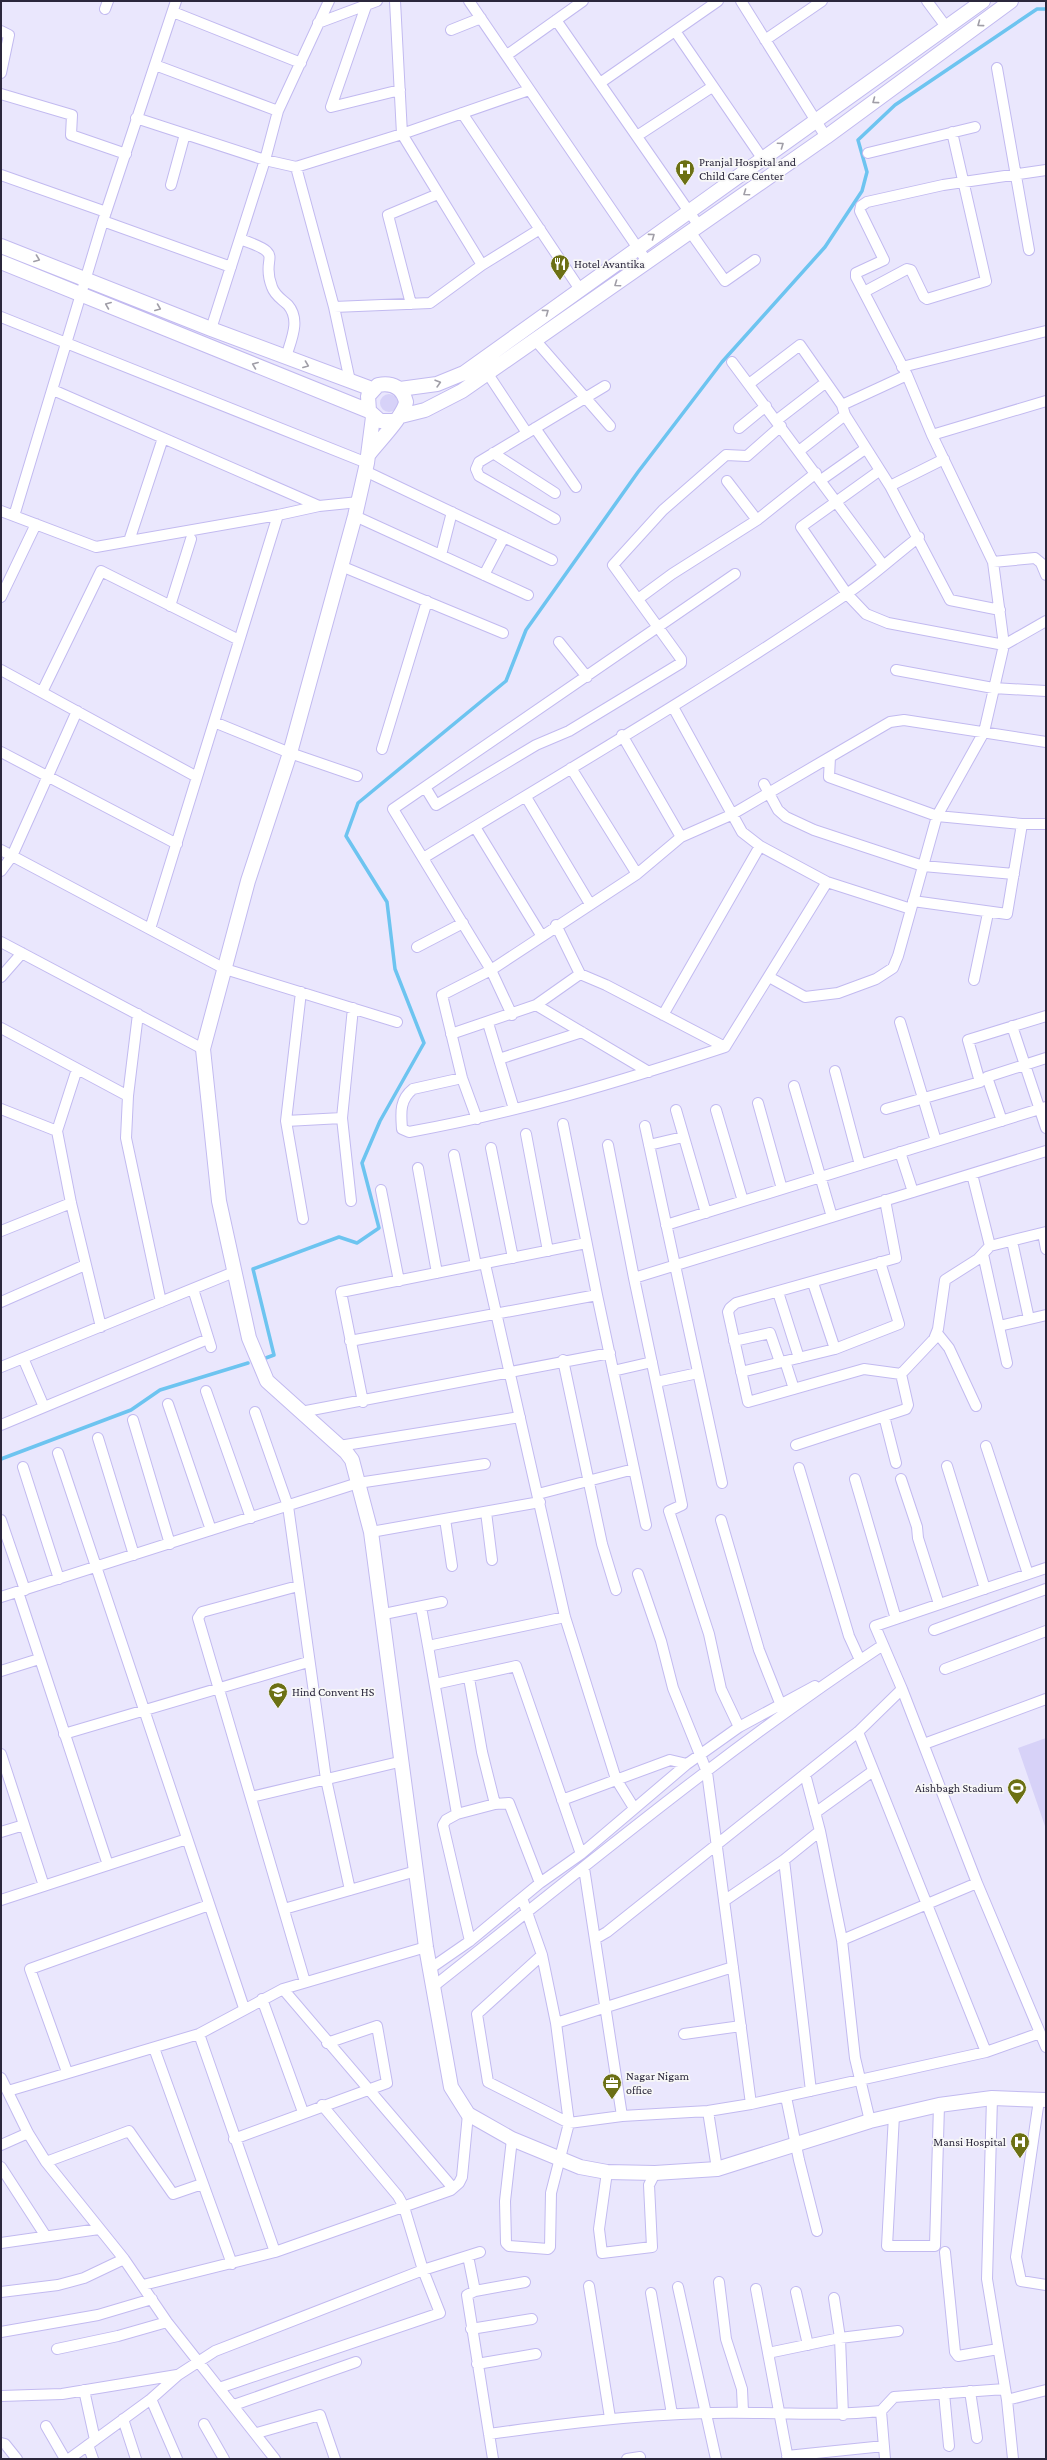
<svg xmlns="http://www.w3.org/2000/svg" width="1047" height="2460" viewBox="0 0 1047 2460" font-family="'Crimson Pro',serif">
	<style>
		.green { fill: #d7d2f8 }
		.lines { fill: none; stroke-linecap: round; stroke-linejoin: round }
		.stream { stroke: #6dc4f0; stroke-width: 3.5 }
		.street-casing { stroke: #c2baf0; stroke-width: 12 }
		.secondary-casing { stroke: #c2baf0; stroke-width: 16 }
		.street { stroke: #fff; stroke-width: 10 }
		.secondary { stroke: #fff; stroke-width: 14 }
		.oneway { stroke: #a09ea7 }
		.labels { text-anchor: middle; stroke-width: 3.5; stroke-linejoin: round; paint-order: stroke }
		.poi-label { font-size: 12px; fill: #2b273c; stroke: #f7f7f7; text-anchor: start }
	</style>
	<rect width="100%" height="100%" fill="#eae7fd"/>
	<path class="green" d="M380 403a9 9 0 1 1 18 0a9 9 0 1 1-18 0Z
		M 1046,1738 L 1046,1829 L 1018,1748 Z"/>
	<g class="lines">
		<path class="stream" d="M 263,1359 L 274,1355 L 253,1269 L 339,1237 L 357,1243 L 379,1228 L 362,1163 L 380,1121 L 424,1043 L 395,969 L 387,902 L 346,836 L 358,803 L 506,681 L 526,630 L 638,472 L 722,362 L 825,247 L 862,191 L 867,172 L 858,140 L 895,105 L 1037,9 L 1046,9
			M 1,1459 L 131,1410 L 160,1390 L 248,1363"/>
		<defs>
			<path id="street" d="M 395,1 L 402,134 L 482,265
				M 469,1 L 648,263
				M 741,1 L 826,137
				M 927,1 L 947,28
				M 366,6 L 331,107 L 400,90
				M 105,9 L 108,1
				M 173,12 L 301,63
				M 556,20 L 699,226
				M 318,23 L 377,1
				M 451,30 L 481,18
				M 1,31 L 9,35 L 1,73
				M 675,31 L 762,158
				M 765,40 L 822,1
				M 507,55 L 583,1
				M 155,65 L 278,111
				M 997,68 L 1029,250
				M 600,83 L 718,1
				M 1,94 L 72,115 L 71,135 L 126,154
				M 462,113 L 579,288
				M 136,118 L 265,160 L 296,167 L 402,134 L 529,90
				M 637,136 L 712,87
				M 868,153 L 975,127
				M 296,167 L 334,307 L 350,381
				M 1,175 L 106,212
				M 171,185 L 185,134
				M 103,221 L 231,267
				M 691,233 L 725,281 L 755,260
				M 240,239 C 289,256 259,255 272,287 C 275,296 282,299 288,305 C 301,320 291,340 286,357
				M 864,292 L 907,269 L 911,270 L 924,297 L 927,299 L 986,281 L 952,132
				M 411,304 L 388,215 L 438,194
				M 334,307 L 430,303 L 482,265 L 540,229
				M 1,317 L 367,463
				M 211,329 L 265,160 L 278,111 L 329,1
				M 536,341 L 610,426
				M 732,362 L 883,565
				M 902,367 L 1046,331
				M 488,374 L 527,433
				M 749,384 L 800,345 L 842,405 L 845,415 L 890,486 L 950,600 L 1000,610
				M 53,390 L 319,506
				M 842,405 L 907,375
				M 777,420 L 825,383
				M 535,428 L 576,487
				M 739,428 L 766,406
				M 932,435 L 1046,401
				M 799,451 L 845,415
				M 493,453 L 555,493
				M 365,471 L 552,560
				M 879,471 L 801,527 L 847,594 L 866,614 L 888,623 L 1004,645 L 1046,621
				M 821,480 L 865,449
				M 727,481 L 757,520
				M 890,486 L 944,459
				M 1,511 L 96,547 L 278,515 L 319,506 L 359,502
				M 14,516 L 103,221 L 176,1
				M 355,516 L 528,595
				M 555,519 L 479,476 L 476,469 L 479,462 L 605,386
				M 129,541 L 163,438
				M 441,555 L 452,512
				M 993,562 L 1035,558 L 1041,563 L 1046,575
				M 341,566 L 503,633
				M 484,575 L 504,537
				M 1,597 L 36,524
				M 638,599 L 672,574 L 757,520 L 816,473
				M 170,606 L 191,539
				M 559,642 L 587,677
				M 1,670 L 197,777
				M 896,670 L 993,688 L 1046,691
				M 42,692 L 101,571 L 239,640
				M 673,707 L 742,832 L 760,846 L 827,882 L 911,909
				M 214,722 L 290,753 L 357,776
				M 622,735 L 681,837
				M 1046,742 L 904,720 L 890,722 L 830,757 L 829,777 L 937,816 L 1022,824 L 1046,824
				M 382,749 L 427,601
				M 1,752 L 177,844
				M 571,768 L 637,874
				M 764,784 L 778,810 L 786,817 L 814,830 L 923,866 L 1014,874
				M 425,787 L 436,805 L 536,745 L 569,731 L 681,663 L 681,659 L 613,565 L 663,510 L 726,455 L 747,456 L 781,426
				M 526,797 L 590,904
				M 475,827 L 541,935
				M 1,850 L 225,969 L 397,1022
				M 425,857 C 566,771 708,688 845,595 C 871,578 894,556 919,537
				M 1,871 L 12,856 L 77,711
				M 913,901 L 1007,914 L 1022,824
				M 556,925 L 580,974
				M 150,929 L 278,515
				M 1,942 L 203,1049
				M 417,947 L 463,923
				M 1,977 L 22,953
				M 769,977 L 805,997 L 838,993 L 876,979 L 893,968 L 898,956 L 937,816 L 984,732 L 1004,645 L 993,562 L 932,435 L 907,375 L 856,277 L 856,273 L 884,260 L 860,211 L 861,206 L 867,202 L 943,185 L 1046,170
				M 974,980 L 988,913
				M 301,992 L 286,1121 L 303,1219
				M 536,1005 L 649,1072
				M 138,1014 L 128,1096 L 126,1138 L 161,1302
				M 512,1015 L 491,970 L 393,809 L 735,574
				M 663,1015 L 760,846
				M 900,1022 L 936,1141
				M 488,1023 L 514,1109
				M 1012,1026 L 1046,1128
				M 1,1028 L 128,1096
				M 451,1034 L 536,1005 L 580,974 L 606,985 L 725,1047
				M 499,1059 L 582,1032
				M 77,1069 L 57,1131 L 71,1203 L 101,1327
				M 835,1071 L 860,1165
				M 987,1077 L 1002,1121
				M 462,1078 L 413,1089 C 399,1100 401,1114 402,1129 L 409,1132 C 516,1113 622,1081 725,1047 L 827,882
				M 980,1082 L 968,1040 L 1046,1016
				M 794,1086 L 832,1217
				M 758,1103 L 782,1189
				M 1,1109 L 57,1131
				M 886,1109 L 980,1082 L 987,1077 L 1046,1058
				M 676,1110 L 706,1213
				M 716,1110 L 743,1201
				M 477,1119 L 462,1078 L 442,995 L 491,970 L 637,874 L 681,837 L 731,815 L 830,757
				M 286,1121 L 342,1118
				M 563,1124 L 597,1295 L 646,1525
				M 645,1126 L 722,1483
				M 526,1134 L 548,1251
				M 608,1145 L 634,1278 L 682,1505 L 669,1511 L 709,1634 L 721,1689 L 739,1727
				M 649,1145 L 683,1137
				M 491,1148 L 513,1258
				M 900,1152 L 913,1192
				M 454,1155 L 476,1265
				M 418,1168 L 437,1273
				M 972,1174 L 990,1246 L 1046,1232
				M 381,1190 L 399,1281
				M 885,1200 L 896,1258 L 736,1303 L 730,1308 L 728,1312 L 748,1402 L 864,1369 L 901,1374
				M 351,1201 L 342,1118 L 353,1008
				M 666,1225 L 1046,1107
				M 1,1231 L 71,1203
				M 1043,1233 L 1046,1249
				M 1012,1241 L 1029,1319
				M 983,1254 L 1007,1363
				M 485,1264 L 565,1617 L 616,1779 L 634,1808
				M 634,1278 L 1046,1151
				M 813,1283 L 835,1349
				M 193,1289 L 211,1347
				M 778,1292 L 799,1358
				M 1,1302 L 85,1265
				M 999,1326 L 1046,1315
				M 937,1333 L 949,1348 L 976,1406
				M 350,1341 L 597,1295
				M 734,1341 L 770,1333 L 780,1362
				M 23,1358 L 44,1407
				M 563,1360 L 602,1544 L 616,1590
				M 785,1361 L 794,1389
				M 1,1367 L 234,1272
				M 613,1371 L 652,1362
				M 741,1372 L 835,1349 L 899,1324 L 880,1262
				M 656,1382 L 698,1373
				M 206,1391 L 251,1518
				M 363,1402 L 341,1292 L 586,1243
				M 168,1404 L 211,1530
				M 255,1412 L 288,1506 L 326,1779 L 350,1890
				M 301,1412 L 610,1353
				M 884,1416 L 896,1463
				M 133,1420 L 170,1544
				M 1,1425 L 208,1339
				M 98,1438 L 134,1555
				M 796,1445 L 906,1409 L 908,1405 L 901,1374 L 934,1339 L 938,1329 L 945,1280 L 978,1259 L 990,1246
				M 339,1446 L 520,1417
				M 986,1446 L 1028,1574
				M 58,1453 L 244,2008
				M 947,1466 L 985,1589
				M 23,1467 L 59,1579
				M 799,1468 L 849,1636 L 860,1660
				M 855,1479 L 896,1619
				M 901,1479 L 917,1527 L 918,1538 L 939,1604
				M 538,1494 L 634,1469
				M 486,1512 L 492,1560
				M 445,1519 L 452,1566
				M 1,1520 L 25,1590
				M 721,1520 L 759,1650 L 780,1703
				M 371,1532 L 540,1502
				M 1046,1568 L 875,1626 L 902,1689 L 977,1883 L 1046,2047
				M 638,1574 L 661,1641 L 673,1688 L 707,1772 L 751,2104
				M 298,1586 L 202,1612 L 198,1618 L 305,1982
				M 18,1592 L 108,1865
				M 1,1597 L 358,1483 L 485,1464
				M 421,1607 L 428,1646
				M 384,1614 L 442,1602
				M 934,1630 L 1046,1589
				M 945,1669 L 1046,1631
				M 1,1671 L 39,1659
				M 469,1678 L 482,1752 L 495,1804
				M 435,1684 L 516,1666 L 581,1854
				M 858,1732 L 986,2052
				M 64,1734 L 308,1662
				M 924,1744 L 1046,1699
				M 1,1754 L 44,1886
				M 805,1774 L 820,1831 L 842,1940 L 855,2058 L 870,2121
				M 251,1797 L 403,1761
				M 562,1800 L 670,1760 L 687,1764
				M 815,1813 L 873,1771
				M 457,1814 L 495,1804 L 509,1803 L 540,1883
				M 1,1832 L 24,1825
				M 784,1860 L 811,2091
				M 584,1868 L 622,2116
				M 1,1900 L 187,1839
				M 724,1901 L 784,1860 L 820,1831
				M 284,1909 L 416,1871
				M 595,1939 L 607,1932 L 858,1732 L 902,1689
				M 842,1940 L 977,1883
				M 470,1941 L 443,1825 L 446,1820 L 457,1814 L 428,1646 L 565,1617
				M 542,1955 L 477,2014 L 488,2082 L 569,2123 L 622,2116 L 708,2111 L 751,2104 L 986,2052 L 1040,2033
				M 431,1968 L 470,1941 L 540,1883 L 581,1854 L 687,1764 L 739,1727 L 815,1686
				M 434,1986 C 581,1870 727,1748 883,1645
				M 283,1989 L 453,2188
				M 262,1999 L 303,2112
				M 556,2023 L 733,1967
				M 199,2034 L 275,2252
				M 684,2034 L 741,2026
				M 154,2048 L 232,2264
				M 67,2072 L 30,1969 L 209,1905
				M 1,2078 L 28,2133 L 46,2162 L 124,2259 L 167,2322 L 275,2459
				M 8,2091 L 199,2034 L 283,1989 L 426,1947
				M 786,2097 L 799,2160 L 817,2231
				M 992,2098 L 987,2279 L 1007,2400
				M 1039,2100 L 1016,2257 L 1021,2281 L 1046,2285
				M 708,2111 L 717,2169
				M 894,2115 L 887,2246 L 935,2246 L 939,2105
				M 234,2139 L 387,2083 L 377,2026 L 327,2043
				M 512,2139 L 505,2201 L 506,2243 L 509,2246 L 548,2249 L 550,2247 L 551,2193 L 569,2123 L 556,2023 L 542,1955 L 522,1898
				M 1,2145 L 28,2133
				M 46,2162 L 129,2131 L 173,2194 L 202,2184
				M 1,2167 L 45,2235
				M 607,2172 L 599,2229 L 602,2253 L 652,2247 L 649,2185 L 655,2173
				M 1,2243 L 99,2229
				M 945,2252 L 955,2352 L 958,2356 L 998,2349
				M 468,2256 L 475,2291
				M 719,2282 L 726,2339 L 742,2389 L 743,2412
				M 143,2285 L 275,2252 L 451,2190 L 459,2183 L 462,2177 L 468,2114
				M 589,2286 L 610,2418
				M 678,2287 L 716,2459
				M 756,2289 L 788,2459
				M 1,2292 L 58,2285 L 84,2278 L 124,2259
				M 796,2292 L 808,2345
				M 651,2293 L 672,2414
				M 834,2298 L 840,2338 L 843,2415
				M 471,2329 L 532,2319
				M 1,2332 L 98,2315 L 152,2299
				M 57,2349 L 118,2336 L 167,2322
				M 768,2353 L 840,2338 L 898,2331
				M 477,2364 L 536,2354
				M 219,2388 L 440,2313 L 423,2270 L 404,2207 L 398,2196 L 322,2105
				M 84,2390 L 95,2440
				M 970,2391 L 977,2438
				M 944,2393 L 949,2446
				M 1,2396 L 62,2394 L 177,2375
				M 151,2399 L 177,2459
				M 234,2405 L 356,2362
				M 881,2411 L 885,2459
				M 123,2419 L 136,2459
				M 204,2424 L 224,2459
				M 46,2426 L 65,2459
				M 257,2433 L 320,2415 L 335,2459
				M 489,2434 C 562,2424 633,2415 706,2413 C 765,2411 823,2417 881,2411 L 894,2397 L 1005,2389
				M 1,2443 L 5,2444 L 17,2459
				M 88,2445 L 93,2459
				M 787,2456 L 884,2446
				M 69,2459 L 151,2399 L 178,2375 L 215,2351 L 423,2270 L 480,2252
				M 493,2459 L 467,2295 L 475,2291 L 525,2282
				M 627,2459 L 640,2457
				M 1013,2459 L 1007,2400 L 1046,2390"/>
			<path id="secondary" d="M 1,246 L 211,329 L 372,389
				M 1,262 L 369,411
				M 400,389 L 437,384 L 464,373 L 983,1
				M 401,416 L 425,410 L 462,391 L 826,137 L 1011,1
				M 373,417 L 367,463 L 355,516 L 290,753 L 248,881 L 203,1049 L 219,1201 L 249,1338 L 267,1381 L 346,1452 L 352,1460 L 371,1532 L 426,1947 L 451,2087 L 468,2114 L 512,2139 L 580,2167 L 607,2172 L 655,2173 L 717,2169 L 870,2121 L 939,2105 L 992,2098 L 1046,2100
				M 369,454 C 379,441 404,416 406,402 C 403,388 393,382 378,385 L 368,396 L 369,411 L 380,421 L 395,421"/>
		</defs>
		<use href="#street" class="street-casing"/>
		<use href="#secondary" class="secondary-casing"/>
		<use href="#street" class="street"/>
		<use href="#secondary" class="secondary"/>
	</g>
	<defs><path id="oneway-chevron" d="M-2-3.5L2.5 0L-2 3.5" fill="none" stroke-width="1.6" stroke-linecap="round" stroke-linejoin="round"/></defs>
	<g class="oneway">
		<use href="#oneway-chevron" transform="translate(980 24) rotate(144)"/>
		<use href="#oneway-chevron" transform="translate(875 101) rotate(144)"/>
		<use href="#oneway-chevron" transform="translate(781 145) rotate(-35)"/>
		<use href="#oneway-chevron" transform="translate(746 193) rotate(145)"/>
		<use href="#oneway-chevron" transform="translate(652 236) rotate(-36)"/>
		<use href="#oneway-chevron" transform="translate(37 259) rotate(21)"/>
		<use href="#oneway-chevron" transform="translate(617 284) rotate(145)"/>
		<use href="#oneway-chevron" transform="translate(108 305) rotate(-158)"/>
		<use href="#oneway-chevron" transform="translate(158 308) rotate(22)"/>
		<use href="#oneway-chevron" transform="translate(546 312) rotate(-36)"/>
		<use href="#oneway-chevron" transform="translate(255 365) rotate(-158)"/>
		<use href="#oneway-chevron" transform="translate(306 365) rotate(21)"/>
		<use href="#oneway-chevron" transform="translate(438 383) rotate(-16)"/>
	</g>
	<defs>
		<symbol id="hospital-pin" viewBox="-11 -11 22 30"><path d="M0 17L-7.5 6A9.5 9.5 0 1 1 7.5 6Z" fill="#6c7014" stroke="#f7f7f7"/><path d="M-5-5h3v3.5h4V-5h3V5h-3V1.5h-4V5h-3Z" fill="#fff"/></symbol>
		<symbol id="restaurant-pin" viewBox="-11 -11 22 30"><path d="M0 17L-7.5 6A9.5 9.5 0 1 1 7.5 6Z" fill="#6c7014" stroke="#f7f7f7"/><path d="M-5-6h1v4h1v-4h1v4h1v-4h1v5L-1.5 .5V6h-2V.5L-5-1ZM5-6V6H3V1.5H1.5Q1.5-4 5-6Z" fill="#fff"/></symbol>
		<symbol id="school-pin" viewBox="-11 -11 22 30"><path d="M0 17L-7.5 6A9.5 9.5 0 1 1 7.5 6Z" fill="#6c7014" stroke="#f7f7f7"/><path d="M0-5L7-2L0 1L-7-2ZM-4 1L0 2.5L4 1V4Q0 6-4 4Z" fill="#fff"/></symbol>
		<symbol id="stadium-pin" viewBox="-11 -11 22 30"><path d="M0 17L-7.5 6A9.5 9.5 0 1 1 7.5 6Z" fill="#6c7014" stroke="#f7f7f7"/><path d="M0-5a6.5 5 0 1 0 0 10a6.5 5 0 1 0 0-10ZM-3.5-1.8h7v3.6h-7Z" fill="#fff"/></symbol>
		<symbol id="office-pin" viewBox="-11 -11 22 30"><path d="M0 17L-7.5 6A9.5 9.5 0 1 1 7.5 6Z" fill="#6c7014" stroke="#f7f7f7"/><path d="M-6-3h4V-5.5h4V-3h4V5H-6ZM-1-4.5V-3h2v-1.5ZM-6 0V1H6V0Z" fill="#fff"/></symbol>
	</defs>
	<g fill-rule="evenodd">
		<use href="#hospital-pin" x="674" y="158" width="22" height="30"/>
		<use href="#restaurant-pin" x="549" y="253" width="22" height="30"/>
		<use href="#school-pin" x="267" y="1681" width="22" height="30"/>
		<use href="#stadium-pin" x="1006" y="1777" width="22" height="30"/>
		<use href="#office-pin" x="601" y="2072" width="22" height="30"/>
		<use href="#hospital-pin" x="1009" y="2131" width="22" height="30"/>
	</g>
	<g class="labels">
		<g class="poi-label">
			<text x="699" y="166">Pranjal Hospital and<tspan x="699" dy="14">Child Care Center</tspan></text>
			<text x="574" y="268">Hotel Avantika</text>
			<text x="292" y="1696">Hind Convent HS</text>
			<text x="1003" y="1792" text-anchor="end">Aishbagh Stadium</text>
			<text x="626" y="2080">Nagar Nigam<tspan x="626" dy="14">office</tspan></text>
			<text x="1006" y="2146" text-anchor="end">Mansi Hospital</text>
		</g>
	</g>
	<rect width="1047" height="2460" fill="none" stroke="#2b273c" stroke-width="4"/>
</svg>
